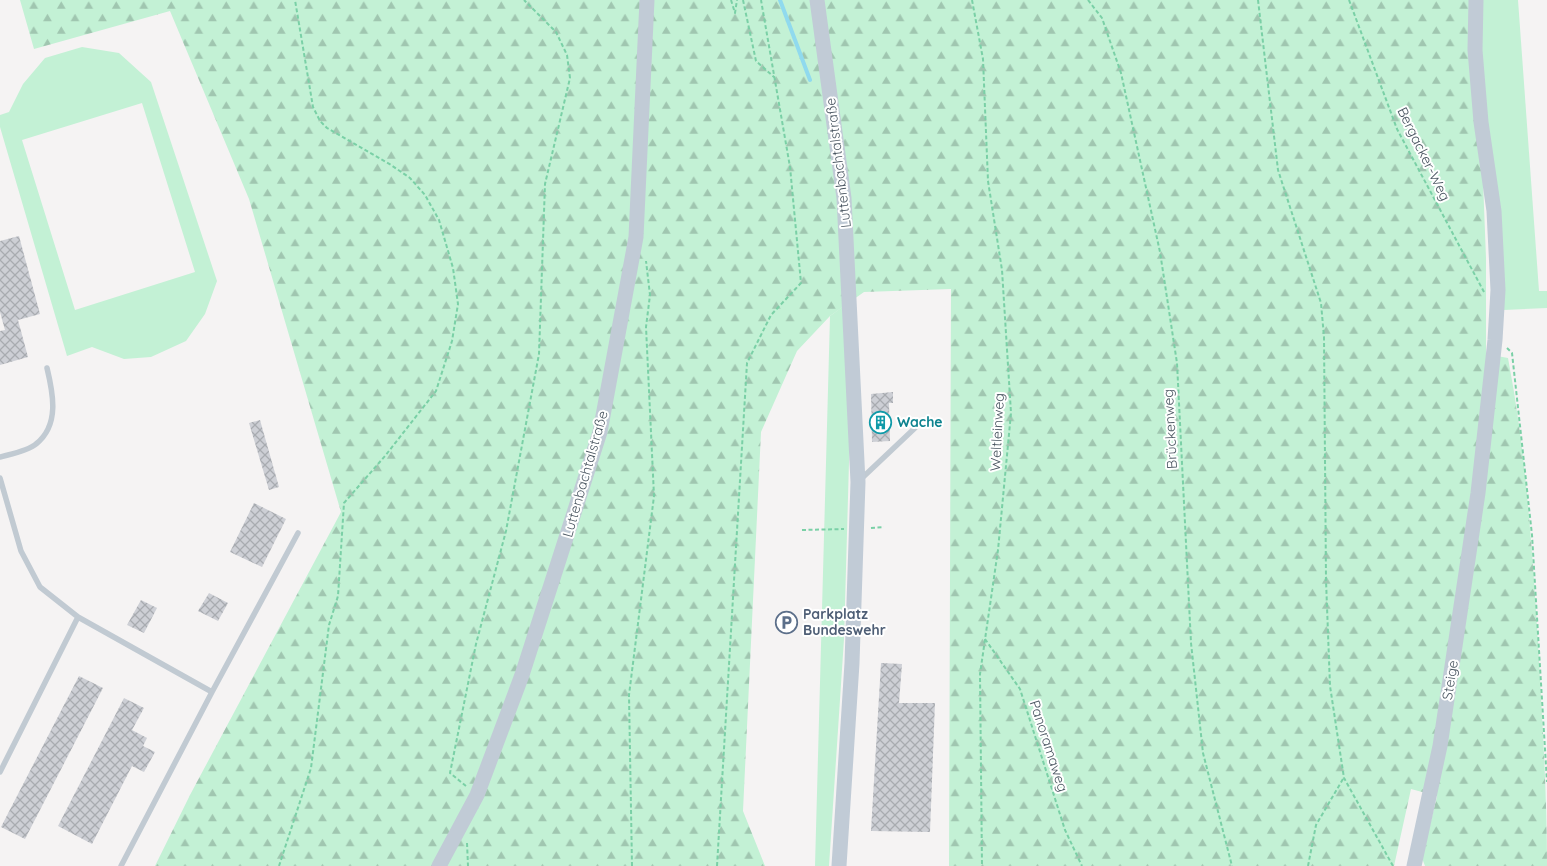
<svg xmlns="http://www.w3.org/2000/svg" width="1547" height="866" viewBox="0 0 1547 866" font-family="Quicksand,sans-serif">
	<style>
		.green { fill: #c3f1d5; fill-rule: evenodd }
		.forest { fill: url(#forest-firs) }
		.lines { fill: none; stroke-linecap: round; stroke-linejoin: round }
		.stream { stroke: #90daee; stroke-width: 4 }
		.building { fill: url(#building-cross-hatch) }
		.path { stroke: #7ad0a6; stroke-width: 2; stroke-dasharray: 4 2.5; stroke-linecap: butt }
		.lane { stroke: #c1cad2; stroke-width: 5.5 }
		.secondary { stroke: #c1cbd6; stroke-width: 15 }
		.labels { text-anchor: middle; stroke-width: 4; stroke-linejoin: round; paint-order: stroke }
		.street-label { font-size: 14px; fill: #4a5661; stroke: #fff }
		.culture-label { font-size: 14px; font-weight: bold; fill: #0d838f; stroke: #fff; text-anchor: start }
		.service-label { font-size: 14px; font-weight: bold; fill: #4e5e75; stroke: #fff; text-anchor: start }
	</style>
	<defs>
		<pattern id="forest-firs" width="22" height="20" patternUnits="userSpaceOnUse" patternTransform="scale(1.25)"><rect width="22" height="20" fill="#c3f1d5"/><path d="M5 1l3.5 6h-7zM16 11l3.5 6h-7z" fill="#a0c6b0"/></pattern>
		<pattern id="building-cross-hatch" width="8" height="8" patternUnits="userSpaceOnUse" patternTransform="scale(1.25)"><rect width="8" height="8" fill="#cdcfd5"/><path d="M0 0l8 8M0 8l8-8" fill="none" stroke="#a8abb0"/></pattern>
	</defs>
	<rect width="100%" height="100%" fill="#f5f3f3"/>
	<path class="green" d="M 1476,0 L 1518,0 L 1539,291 L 1547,291 L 1547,308 L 1504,310 Z
		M 82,47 L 119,53 L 151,82 L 217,281 L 205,314 L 186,341 L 151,357 L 124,359 L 92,347 L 67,356 L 0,127 L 0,115 L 9,112 L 23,84 L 45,58 ZM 142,103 L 195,272 L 75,310 L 22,140 Z
		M 845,305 L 850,427 L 844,639 L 829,866 L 815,866 L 830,316 Z"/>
	<path class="forest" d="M 20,0 L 1476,0 L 1486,258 L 1486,354 L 1508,358 C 1526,452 1532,547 1538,643 C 1542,718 1547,791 1547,866 L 1425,866 L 1422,858 L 1437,796 L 1411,789 L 1394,866 L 949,866 L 951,289 L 864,292 L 830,316 L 797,351 L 761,432 L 743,811 L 765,866 L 155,866 L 190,795 L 341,512 L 249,199 L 170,11 L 34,49 Z"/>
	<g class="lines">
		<path class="stream" d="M 780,0 L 810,80"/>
	</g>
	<path class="building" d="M 19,236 L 40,314 L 18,320 L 28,357 L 0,365 L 0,331 L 5,330 L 0,312 L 0,241 Z
		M 893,392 L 893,403 L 889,403 L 890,441 L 872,442 L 871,394 Z
		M 260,420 L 279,487 L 269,490 L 249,423 Z
		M 254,503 L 286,519 L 262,567 L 230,552 Z
		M 209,593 L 228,603 L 218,621 L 198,611 Z
		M 141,600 L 157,608 L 144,633 L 127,625 Z
		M 881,663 L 902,664 L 899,703 L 935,703 L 930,832 L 871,831 Z
		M 79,676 L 103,688 L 25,839 L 1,827 Z
		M 124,698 L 144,708 L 132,730 L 147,738 L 143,746 L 155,752 L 144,772 L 132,766 L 92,844 L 58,826 Z"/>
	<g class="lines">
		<path class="path" d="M 731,0 L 735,13 L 737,0
			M 743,0 L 756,61 L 774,77
			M 972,0 L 983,59 L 988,181 L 1002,270 L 1011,413 L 998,550 L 980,674 L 982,866
			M 1088,0 L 1102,18 L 1121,73 L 1160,252 L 1177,363 L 1191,643 L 1203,753 L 1232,866
			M 1258,0 L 1278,170 L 1321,303 L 1324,337 L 1326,580 L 1330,686 L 1344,778 L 1393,866
			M 1349,0 L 1397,129 L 1484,292
			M 1507,348 L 1512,353 L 1532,535 L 1547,782
			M 871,528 L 884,527
			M 802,530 L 844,529
			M 985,639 L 1020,689 L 1065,830 L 1082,866
			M 466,786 L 450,773 L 476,644 L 506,531 L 539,354 L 545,184 L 570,78 L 567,55 L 556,32 L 524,0
			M 467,843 L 468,866
			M 279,866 L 311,768 L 329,625 L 338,596 L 344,503 L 385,456 L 436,391 L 452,341 L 458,304 L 453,268 L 439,220 L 425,195 L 410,178 L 391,165 L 327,128 L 320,121 L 313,107 L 295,0
			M 632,866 L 629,695 L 654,496 L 646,327 L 650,295 L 646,261
			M 717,866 L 747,363 L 771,315 L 801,283 L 790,167 L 761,0
			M 1308,866 L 1316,825 L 1343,779"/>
		<path class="lane" d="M 0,457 C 11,454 28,451 36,444 C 60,425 53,393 47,368
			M 0,478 L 21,551 L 40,587 L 78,617 L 212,692 L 121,866
			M 861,479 L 916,427
			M 212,692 L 298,533
			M 0,772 L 78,617"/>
		<path class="secondary" d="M 817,0 L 844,198 L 858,482 L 852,663 L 839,866
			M 439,866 L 477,795 L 522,675 L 600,432 L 636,237 L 647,0
			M 1414,866 L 1440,746 L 1478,493 L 1495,340 L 1498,290 L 1494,211 L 1481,122 L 1475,50 L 1476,0"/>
	</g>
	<defs>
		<symbol id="building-ring" viewBox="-11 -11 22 22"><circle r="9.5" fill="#fff" stroke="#0f9aa8" stroke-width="1.5"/><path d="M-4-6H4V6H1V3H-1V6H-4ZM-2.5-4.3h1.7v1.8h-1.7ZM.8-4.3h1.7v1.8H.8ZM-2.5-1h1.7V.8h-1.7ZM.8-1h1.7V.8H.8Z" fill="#0f9aa8"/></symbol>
		<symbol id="parking-ring" viewBox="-11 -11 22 22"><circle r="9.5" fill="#fff" stroke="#5c6f8a" stroke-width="1.5"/><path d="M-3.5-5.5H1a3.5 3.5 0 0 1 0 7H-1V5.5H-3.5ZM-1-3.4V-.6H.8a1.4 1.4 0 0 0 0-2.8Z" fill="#5c6f8a"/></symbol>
	</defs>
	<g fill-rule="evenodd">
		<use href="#building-ring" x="868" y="410" width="25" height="25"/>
		<use href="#parking-ring" x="774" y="610" width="25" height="25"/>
	</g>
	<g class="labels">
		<g class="street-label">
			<text transform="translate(1424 154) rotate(64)" y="5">Bergacker-Weg</text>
			<text transform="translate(838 163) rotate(-97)" y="5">Luttenbachtalstraße</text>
			<text transform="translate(1170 429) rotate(-93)" y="5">Brückenweg</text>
			<text transform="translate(997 432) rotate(-87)" y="5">Weltleinweg</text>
			<text transform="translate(585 474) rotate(-74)" y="5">Luttenbachtalstraße</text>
			<text transform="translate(1450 680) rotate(-81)" y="5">Steige</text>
			<text transform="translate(1049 746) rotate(72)" y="5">Panoramaweg</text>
		</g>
		<g class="culture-label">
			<text x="897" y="427">Wache</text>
		</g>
		<g class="service-label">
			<text x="803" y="619">Parkplatz<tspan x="803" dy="16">Bundeswehr</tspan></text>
		</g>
	</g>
</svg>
